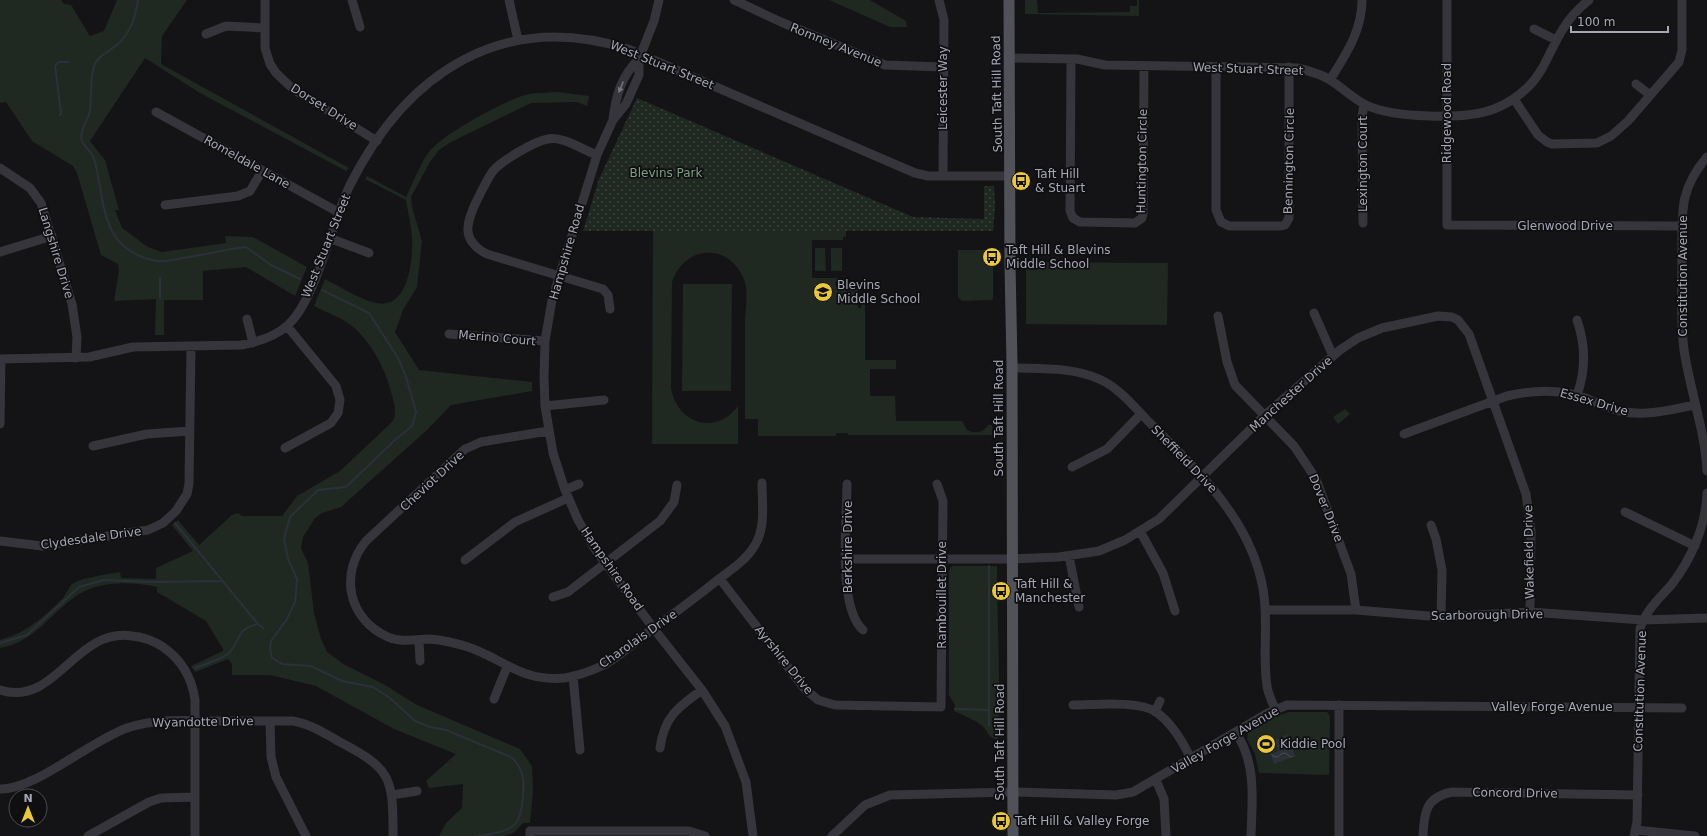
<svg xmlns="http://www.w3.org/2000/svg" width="1707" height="836" viewBox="0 0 1707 836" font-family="'DejaVu Sans',sans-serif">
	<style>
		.grass { fill: #202822 }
		.park { fill: url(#park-dots) }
		.water { fill: url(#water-waves) }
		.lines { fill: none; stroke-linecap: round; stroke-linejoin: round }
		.stream { stroke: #2b3139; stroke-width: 2 }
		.minor { stroke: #35353b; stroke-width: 9 }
		.major { stroke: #515259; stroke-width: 11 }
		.oneway { fill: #73757e }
		.labels { text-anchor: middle; stroke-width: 3.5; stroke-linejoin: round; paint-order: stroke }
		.street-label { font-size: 12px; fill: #a6a9b5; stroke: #0f0f11 }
		.park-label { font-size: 12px; fill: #7ea085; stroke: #0f0f11 }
		.poi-label { font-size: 12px; fill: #a6a9b5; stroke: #0f0f11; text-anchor: start }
	</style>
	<defs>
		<pattern id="park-dots" width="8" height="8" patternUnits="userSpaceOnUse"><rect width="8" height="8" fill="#202822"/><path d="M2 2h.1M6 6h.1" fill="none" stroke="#3d4440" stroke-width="1.8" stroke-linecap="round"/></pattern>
		<pattern id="water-waves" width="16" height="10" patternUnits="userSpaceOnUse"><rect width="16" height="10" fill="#2b3139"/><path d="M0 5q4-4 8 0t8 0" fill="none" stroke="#474c53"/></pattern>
	</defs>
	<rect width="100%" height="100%" fill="#141416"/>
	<path class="grass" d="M 0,0 L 61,0 L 64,4 L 71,5 L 90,36 L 104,31 L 117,0 L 187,0 L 162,36 L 161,64 L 349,168 L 346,171 L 200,93 L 145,58 L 90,141 L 105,160 L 119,210 L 115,210 L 122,228 L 148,247 L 162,252 L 226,243 L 225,236 L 253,237 L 307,267 L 295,296 L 246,267 L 203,271 L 203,300 L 164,300 L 164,335 L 155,335 L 156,299 L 114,301 L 119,270 L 118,264 L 101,255 L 77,173 L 73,166 L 32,141 L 6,102 L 0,103 Z
		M 829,0 L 870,0 L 906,21 L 907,27 L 890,27 Z
		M 1025,0 L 1037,0 L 1038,13 L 1130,12 L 1130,6 L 1137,6 L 1137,0 L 1139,0 L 1139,16 L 1025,14 Z
		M 558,92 L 589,96 L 587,106 L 577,102 L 531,103 L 451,142 L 439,150 L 430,162 L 411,197 L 412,207 L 422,241 L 417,287 L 403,310 L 395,332 L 419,370 L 532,382 L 532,391 L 451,405 L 427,430 L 341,507 L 322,513 L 315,518 L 303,537 L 301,548 L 308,563 L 314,613 L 321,639 L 327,652 L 345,665 L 385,685 L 417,705 L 520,749 L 532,766 L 533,791 L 530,823 L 523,823 L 515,832 L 505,836 L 439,836 L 446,823 L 462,808 L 463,784 L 429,788 L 426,781 L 456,754 L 394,729 L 316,686 L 270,675 L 232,675 L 232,664 L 228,659 L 195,672 L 191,666 L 223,651 L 223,649 L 206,621 L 157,592 L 157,587 C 130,581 95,580 72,599 C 47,618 33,642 0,648 L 0,640 C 26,633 44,617 63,598 C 66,594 68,589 71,585 C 78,578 110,574 120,572 L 121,578 L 156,579 L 156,568 L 193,551 L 172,525 L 178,520 L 199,545 L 232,515 L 238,513 L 242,516 L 282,516 L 297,496 L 340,471 L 392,422 C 398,414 394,404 392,395 C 385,368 371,340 348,323 C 338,316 325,312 314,306 L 325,279 C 341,287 359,299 376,303 C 409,310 413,259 412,237 C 411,225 408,212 406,200 L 365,179 L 367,176 L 406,197 C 413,183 419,166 428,153 C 441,135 500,103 522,96 C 533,92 546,93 558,92 Z
		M 846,226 L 846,237 L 843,237 L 843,240 L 812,240 L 812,278 L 842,278 L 842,282 L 835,282 L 835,285 L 858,286 L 858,308 L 861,308 L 862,299 L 865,299 L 865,360 L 896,360 L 896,369 L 870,369 L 870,396 L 895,396 L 896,421 L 962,421 L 967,430 C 975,434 984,433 988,425 L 992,425 L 992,435 L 848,435 L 848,433 L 836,433 L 836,436 L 758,436 L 758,419 L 745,419 C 745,386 745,352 745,318 C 746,308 748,292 745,282 C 732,243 685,243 672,282 L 671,388 C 677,424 716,436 738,406 L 738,444 L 652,444 L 653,227 Z
		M 815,248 L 825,248 L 826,271 L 815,271 Z
		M 831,248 L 842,248 L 842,271 L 831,271 Z
		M 958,250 L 993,250 L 993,298 L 992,300 L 962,301 L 958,297 Z
		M 1026,262 L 1168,263 L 1167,325 L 1026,324 Z
		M 683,284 L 732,284 L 731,391 L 682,391 Z
		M 1345,409 L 1350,414 L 1338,424 L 1333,417 Z
		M 952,566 L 997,566 C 997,624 1001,682 998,740 C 986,737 989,731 981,725 C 973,719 963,715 954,711 L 955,705 L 949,695 L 949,571 Z
		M 1289,712 L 1327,712 L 1330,716 L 1329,775 L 1259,773 L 1255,754 L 1247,739 L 1248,733 L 1274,717 Z"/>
	<path class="park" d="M 637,98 L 913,217 L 984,219 L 984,186 L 994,186 L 995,207 L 993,231 L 583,231 L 599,179 Z"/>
	<path class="water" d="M 1288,735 L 1295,756 L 1274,764 L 1271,754 L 1279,751 L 1275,740 Z"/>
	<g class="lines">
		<path class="stream" d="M 138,0 C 135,19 130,35 114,47 C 108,52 100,55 96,62 C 89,76 92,96 90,111 C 88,119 82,128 81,136 C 81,146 92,151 94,159 C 106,199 98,244 148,259 C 163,264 174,259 189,257 C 208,254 227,249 246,247 L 271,265 L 300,279
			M 60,115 L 61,113 L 55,66 L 59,62 L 68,62
			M 322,290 L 369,313 L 398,358 L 406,377 L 416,412 L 412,426 L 395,440 L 346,487 L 318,490 L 290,517 L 284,539 L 288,559 L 297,579 L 295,602 L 287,619 L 271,641 L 270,648 L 272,658 L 282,664 L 311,666 L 342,681 L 373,687 L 390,698 L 415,721 L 430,727 L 446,730 L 511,757 C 517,762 520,767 522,774 C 525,784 523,814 516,823 C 509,832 490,834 479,836
			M 160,298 L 160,278
			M 175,523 L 258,624 L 263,628
			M 0,643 L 27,635 L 79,587 L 104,580 L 151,582 L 223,581
			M 195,668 C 203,665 225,658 230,652 C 241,638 237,629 258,624
			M 955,709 L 989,710 L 989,726
			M 989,710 L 989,566"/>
		<path class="minor" d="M 265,0 L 265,48 L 270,64 L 276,73 L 293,89 L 377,141
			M 352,0 L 360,27
			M 509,0 L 518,40
			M 659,0 L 654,21 L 639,59 L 639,75 L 626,104 L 613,120 L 597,155 L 552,300 L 545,341 L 544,377 L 545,406 L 553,453 L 565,490 L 578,520 L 595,549 L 654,629 L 702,690 L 725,726 L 746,782 L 753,836
			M 734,0 L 781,22 L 885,65 L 943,67
			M 939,0 L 944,20 L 943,176
			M 1447,0 L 1447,225 L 1682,226
			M 1534,29 L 1556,40
			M 206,34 L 226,26 L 264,28
			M 1009,58 L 1077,59 L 1105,65 L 1297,68 C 1311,71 1325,75 1336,84 C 1346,91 1354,99 1366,105 C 1393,118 1466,120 1494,109 C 1507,104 1519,96 1529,86 C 1545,70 1551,47 1563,29 C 1570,17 1579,8 1589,0
			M 1071,59 L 1070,211 L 1073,218 L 1080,222 L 1135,223 L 1142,218 L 1143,214 L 1144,66
			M 1216,67 L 1216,210 L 1221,222 L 1229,226 L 1281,226 L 1285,225 L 1289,218 L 1289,67
			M 1330,80 C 1346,54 1362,31 1362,0
			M 1636,84 L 1650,95
			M 1514,99 L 1538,135 L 1547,142 L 1552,144 L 1597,143 L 1611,136 L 1628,121 L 1679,62 L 1682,50 L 1682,0
			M 156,112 L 338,212
			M 613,119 C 616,96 621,76 639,59
			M 597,155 C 583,150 563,136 548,139 C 535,141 501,161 493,171 C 487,179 483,189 478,198 C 467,220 459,240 487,254 L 603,289 L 608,295 L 610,309
			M 1707,157 C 1679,190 1682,212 1682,253 C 1682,285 1680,318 1684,350 C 1690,390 1705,431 1707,471
			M 0,168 L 30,188 L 41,203 L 72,304 L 77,337 L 76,358
			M 165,205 L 238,196 L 250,191 L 262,171
			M 1363,223 L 1362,117 L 1364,104
			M 329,238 L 369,253
			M 0,252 L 52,236
			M 1314,313 L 1333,356
			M 1218,316 L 1227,362 L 1235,385 L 1294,446 L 1316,479 L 1351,574 L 1356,610
			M 247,319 L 253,343
			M 1577,320 C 1586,346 1586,370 1577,395
			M 449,334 L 545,341
			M 0,359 L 89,357 L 133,347 L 241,345 C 258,342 275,337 288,325 C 317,298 331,224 350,185 C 406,74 501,9 628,49 L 915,173 L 928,176 L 1011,176
			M 1012,368 C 1042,369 1072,367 1099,379 C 1120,388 1135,408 1151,424 C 1199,472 1251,520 1263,589 C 1269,621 1262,654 1267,686 C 1268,694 1272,701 1275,709
			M 545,406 L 604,400
			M 0,424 L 1,359
			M 548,431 L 481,442 L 465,449 L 366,541 C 339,574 348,619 388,637 C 401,643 416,639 429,639 C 442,640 456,643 468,647 C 504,659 521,682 564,678 C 578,676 591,671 604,665 C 620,656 635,642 650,631 C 672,615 694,599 715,582 C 729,571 746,561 755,545 C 766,527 762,503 762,483
			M 1404,434 L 1507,396 C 1533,390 1559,388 1585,398 C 1598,403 1611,410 1625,412 C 1649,416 1672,409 1695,405
			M 93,446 L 147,434 L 190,431
			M 285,448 L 331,423 L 338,413 L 340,400 L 336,386 L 287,326
			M 1072,467 L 1107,449 L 1141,414
			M 847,484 C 847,519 837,607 863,630
			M 565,490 L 579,484
			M 1625,512 L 1695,546
			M 1431,525 L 1436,539 L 1442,570 L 1441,617
			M 1140,531 L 1163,573 L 1175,611
			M 0,541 L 42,546 L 148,530 L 163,523 L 176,511 L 187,494 L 189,484 L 191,346
			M 1069,556 L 1079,607
			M 846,559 L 1013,559 L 1059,557 L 1099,551 L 1125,540 L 1159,519 L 1265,415 L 1340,350 L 1358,338 L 1382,328 L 1438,316 L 1452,317 L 1458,320 L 1469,334 L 1526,494 L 1531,531 L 1530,612
			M 465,560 L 515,522 L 568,498
			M 720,579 L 804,688 L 818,700 L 835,705 L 941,707 L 943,501 L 937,484
			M 553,597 L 568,592 L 660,521 L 674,502 L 677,485
			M 1266,610 L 1356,610 L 1441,617 L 1530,612 L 1643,620 L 1707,618
			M 419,640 L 420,661
			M 573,676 L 580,750
			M 0,690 C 56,708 75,627 132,636 C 143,637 154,641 163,647 C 182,660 192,678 195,700 L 195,836
			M 494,699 L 507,667
			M 1073,705 C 1095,705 1138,700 1156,712 C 1172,723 1183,742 1191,759
			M 1155,712 L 1160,701
			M 270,721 L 271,757 L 276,777 L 306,836
			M 1236,733 C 1257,764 1252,801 1251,836
			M 660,748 C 664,717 678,707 702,690
			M 1156,780 L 1164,799 L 1166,836
			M 0,789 C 35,790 90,741 127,728 C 154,719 183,720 211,721 C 239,721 266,721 293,721 C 310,724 324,733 338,741 C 392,769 393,777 393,836
			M 392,795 L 417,791
			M 1636,830 L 1695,836
			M 88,836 L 149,802 L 161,798 L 195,797
			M 530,836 L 530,831 L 689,831 L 705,836
			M 832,836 L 865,805 L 890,795 L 1013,792 L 1116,795 L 1133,792 L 1268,713 L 1287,705 L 1682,708
			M 1339,836 L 1339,705
			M 1423,836 C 1424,812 1426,797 1452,792 L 1638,795
			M 1634,836 L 1637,822 L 1640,629 C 1645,611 1660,598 1672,584 C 1692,558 1706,525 1707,493"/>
		<path class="major" d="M 1009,0 L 1010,265 L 1012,363 L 1013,836"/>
	</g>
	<defs><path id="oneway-solid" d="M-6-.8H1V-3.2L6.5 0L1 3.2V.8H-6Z"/></defs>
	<use class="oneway" href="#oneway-solid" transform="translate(621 87) rotate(112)"/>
	<defs>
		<symbol id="bus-disc" viewBox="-11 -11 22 22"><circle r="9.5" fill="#eac738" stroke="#0f0f11"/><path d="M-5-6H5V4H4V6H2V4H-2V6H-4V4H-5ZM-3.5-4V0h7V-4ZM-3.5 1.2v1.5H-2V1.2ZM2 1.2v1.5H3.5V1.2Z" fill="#111"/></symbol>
		<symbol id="school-disc" viewBox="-11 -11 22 22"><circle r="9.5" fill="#eac738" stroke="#0f0f11"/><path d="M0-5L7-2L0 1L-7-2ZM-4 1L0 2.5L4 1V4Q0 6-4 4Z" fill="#111"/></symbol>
		<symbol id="stadium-disc" viewBox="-11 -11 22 22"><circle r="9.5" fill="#eac738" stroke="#0f0f11"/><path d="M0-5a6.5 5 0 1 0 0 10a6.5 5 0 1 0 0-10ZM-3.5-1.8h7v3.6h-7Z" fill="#111"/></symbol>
	</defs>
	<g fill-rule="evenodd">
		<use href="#bus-disc" x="1010" y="170" width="22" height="22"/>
		<use href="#bus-disc" x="981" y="246" width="22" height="22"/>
		<use href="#school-disc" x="812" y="281" width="22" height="22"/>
		<use href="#bus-disc" x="990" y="580" width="22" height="22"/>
		<use href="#stadium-disc" x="1255" y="733" width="22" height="22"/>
		<use href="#bus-disc" x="990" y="810" width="22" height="22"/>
	</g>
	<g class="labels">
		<g class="street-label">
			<text transform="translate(836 45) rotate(22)" y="4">Romney Avenue</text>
			<text transform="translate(662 65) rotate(22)" y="4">West Stuart Street</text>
			<text transform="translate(1248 69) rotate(2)" y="4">West Stuart Street</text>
			<text transform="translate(943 88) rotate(-90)" y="4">Leicester Way</text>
			<text transform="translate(997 94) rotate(-91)" y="4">South Taft Hill Road</text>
			<text transform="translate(324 107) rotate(32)" y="4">Dorset Drive</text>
			<text transform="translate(1447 113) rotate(-90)" y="4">Ridgewood Road</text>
			<text transform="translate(1142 161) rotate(-89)" y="4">Huntington Circle</text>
			<text transform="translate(1289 161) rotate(-89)" y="4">Bennington Circle</text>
			<text transform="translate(247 162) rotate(29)" y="4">Romeldale Lane</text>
			<text transform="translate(1363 164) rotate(-90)" y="4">Lexington Court</text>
			<text x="1565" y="230">Glenwood Drive</text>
			<text transform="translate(326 246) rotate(-68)" y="4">West Stuart Street</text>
			<text transform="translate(567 252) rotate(-74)" y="4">Hampshire Road</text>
			<text transform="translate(56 253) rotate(73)" y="4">Langshire Drive</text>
			<text transform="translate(1683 276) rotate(-90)" y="4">Constitution Avenue</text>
			<text transform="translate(497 338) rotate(5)" y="4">Merino Court</text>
			<text transform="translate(1291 394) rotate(-42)" y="4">Manchester Drive</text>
			<text transform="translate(1594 402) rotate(16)" y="4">Essex Drive</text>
			<text transform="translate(999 418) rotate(-90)" y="4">South Taft Hill Road</text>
			<text transform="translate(1184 459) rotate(46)" y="4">Sheffield Drive</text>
			<text transform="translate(432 481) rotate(-43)" y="4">Cheviot Drive</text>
			<text transform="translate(1326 508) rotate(68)" y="4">Dover Drive</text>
			<text transform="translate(91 538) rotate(-8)" y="4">Clydesdale Drive</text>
			<text transform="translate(848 547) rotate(-90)" y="4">Berkshire Drive</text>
			<text transform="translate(1529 552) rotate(-91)" y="4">Wakefield Drive</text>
			<text transform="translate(612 569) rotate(55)" y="4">Hampshire Road</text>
			<text transform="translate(942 595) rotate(-90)" y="4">Rambouillet Drive</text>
			<text transform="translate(1487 615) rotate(-1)" y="4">Scarborough Drive</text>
			<text transform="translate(638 639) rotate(-35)" y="4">Charolais Drive</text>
			<text transform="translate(784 660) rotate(51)" y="4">Ayrshire Drive</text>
			<text transform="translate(1640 691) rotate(-88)" y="4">Constitution Avenue</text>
			<text x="1552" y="711">Valley Forge Avenue</text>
			<text transform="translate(203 722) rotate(-1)" y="4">Wyandotte Drive</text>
			<text transform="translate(1225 740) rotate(-30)" y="4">Valley Forge Avenue</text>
			<text transform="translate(1000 742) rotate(-90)" y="4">South Taft Hill Road</text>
			<text transform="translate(1515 793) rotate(1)" y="4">Concord Drive</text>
		</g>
		<g class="park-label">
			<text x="666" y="177">Blevins Park</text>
		</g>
		<g class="poi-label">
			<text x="1035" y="178">Taft Hill<tspan x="1035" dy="14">&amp; Stuart</tspan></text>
			<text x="1006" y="254">Taft Hill &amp; Blevins<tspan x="1006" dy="14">Middle School</tspan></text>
			<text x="837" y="289">Blevins<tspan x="837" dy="14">Middle School</tspan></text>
			<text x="1015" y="588">Taft Hill &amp;<tspan x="1015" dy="14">Manchester</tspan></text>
			<text x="1280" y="748">Kiddie Pool</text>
			<text x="1015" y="825">Taft Hill &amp; Valley Forge</text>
		</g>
	</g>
	<g transform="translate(28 808)"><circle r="19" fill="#0f0f11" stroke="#4b4d53"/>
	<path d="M0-3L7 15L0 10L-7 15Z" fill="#eac738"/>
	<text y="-6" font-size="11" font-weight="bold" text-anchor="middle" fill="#a6a9b5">N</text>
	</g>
	<path d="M1571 26v6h97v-6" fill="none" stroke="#a6a9b5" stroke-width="2"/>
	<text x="1577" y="26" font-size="12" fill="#a6a9b5" stroke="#0f0f11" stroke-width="3" paint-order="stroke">100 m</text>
</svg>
